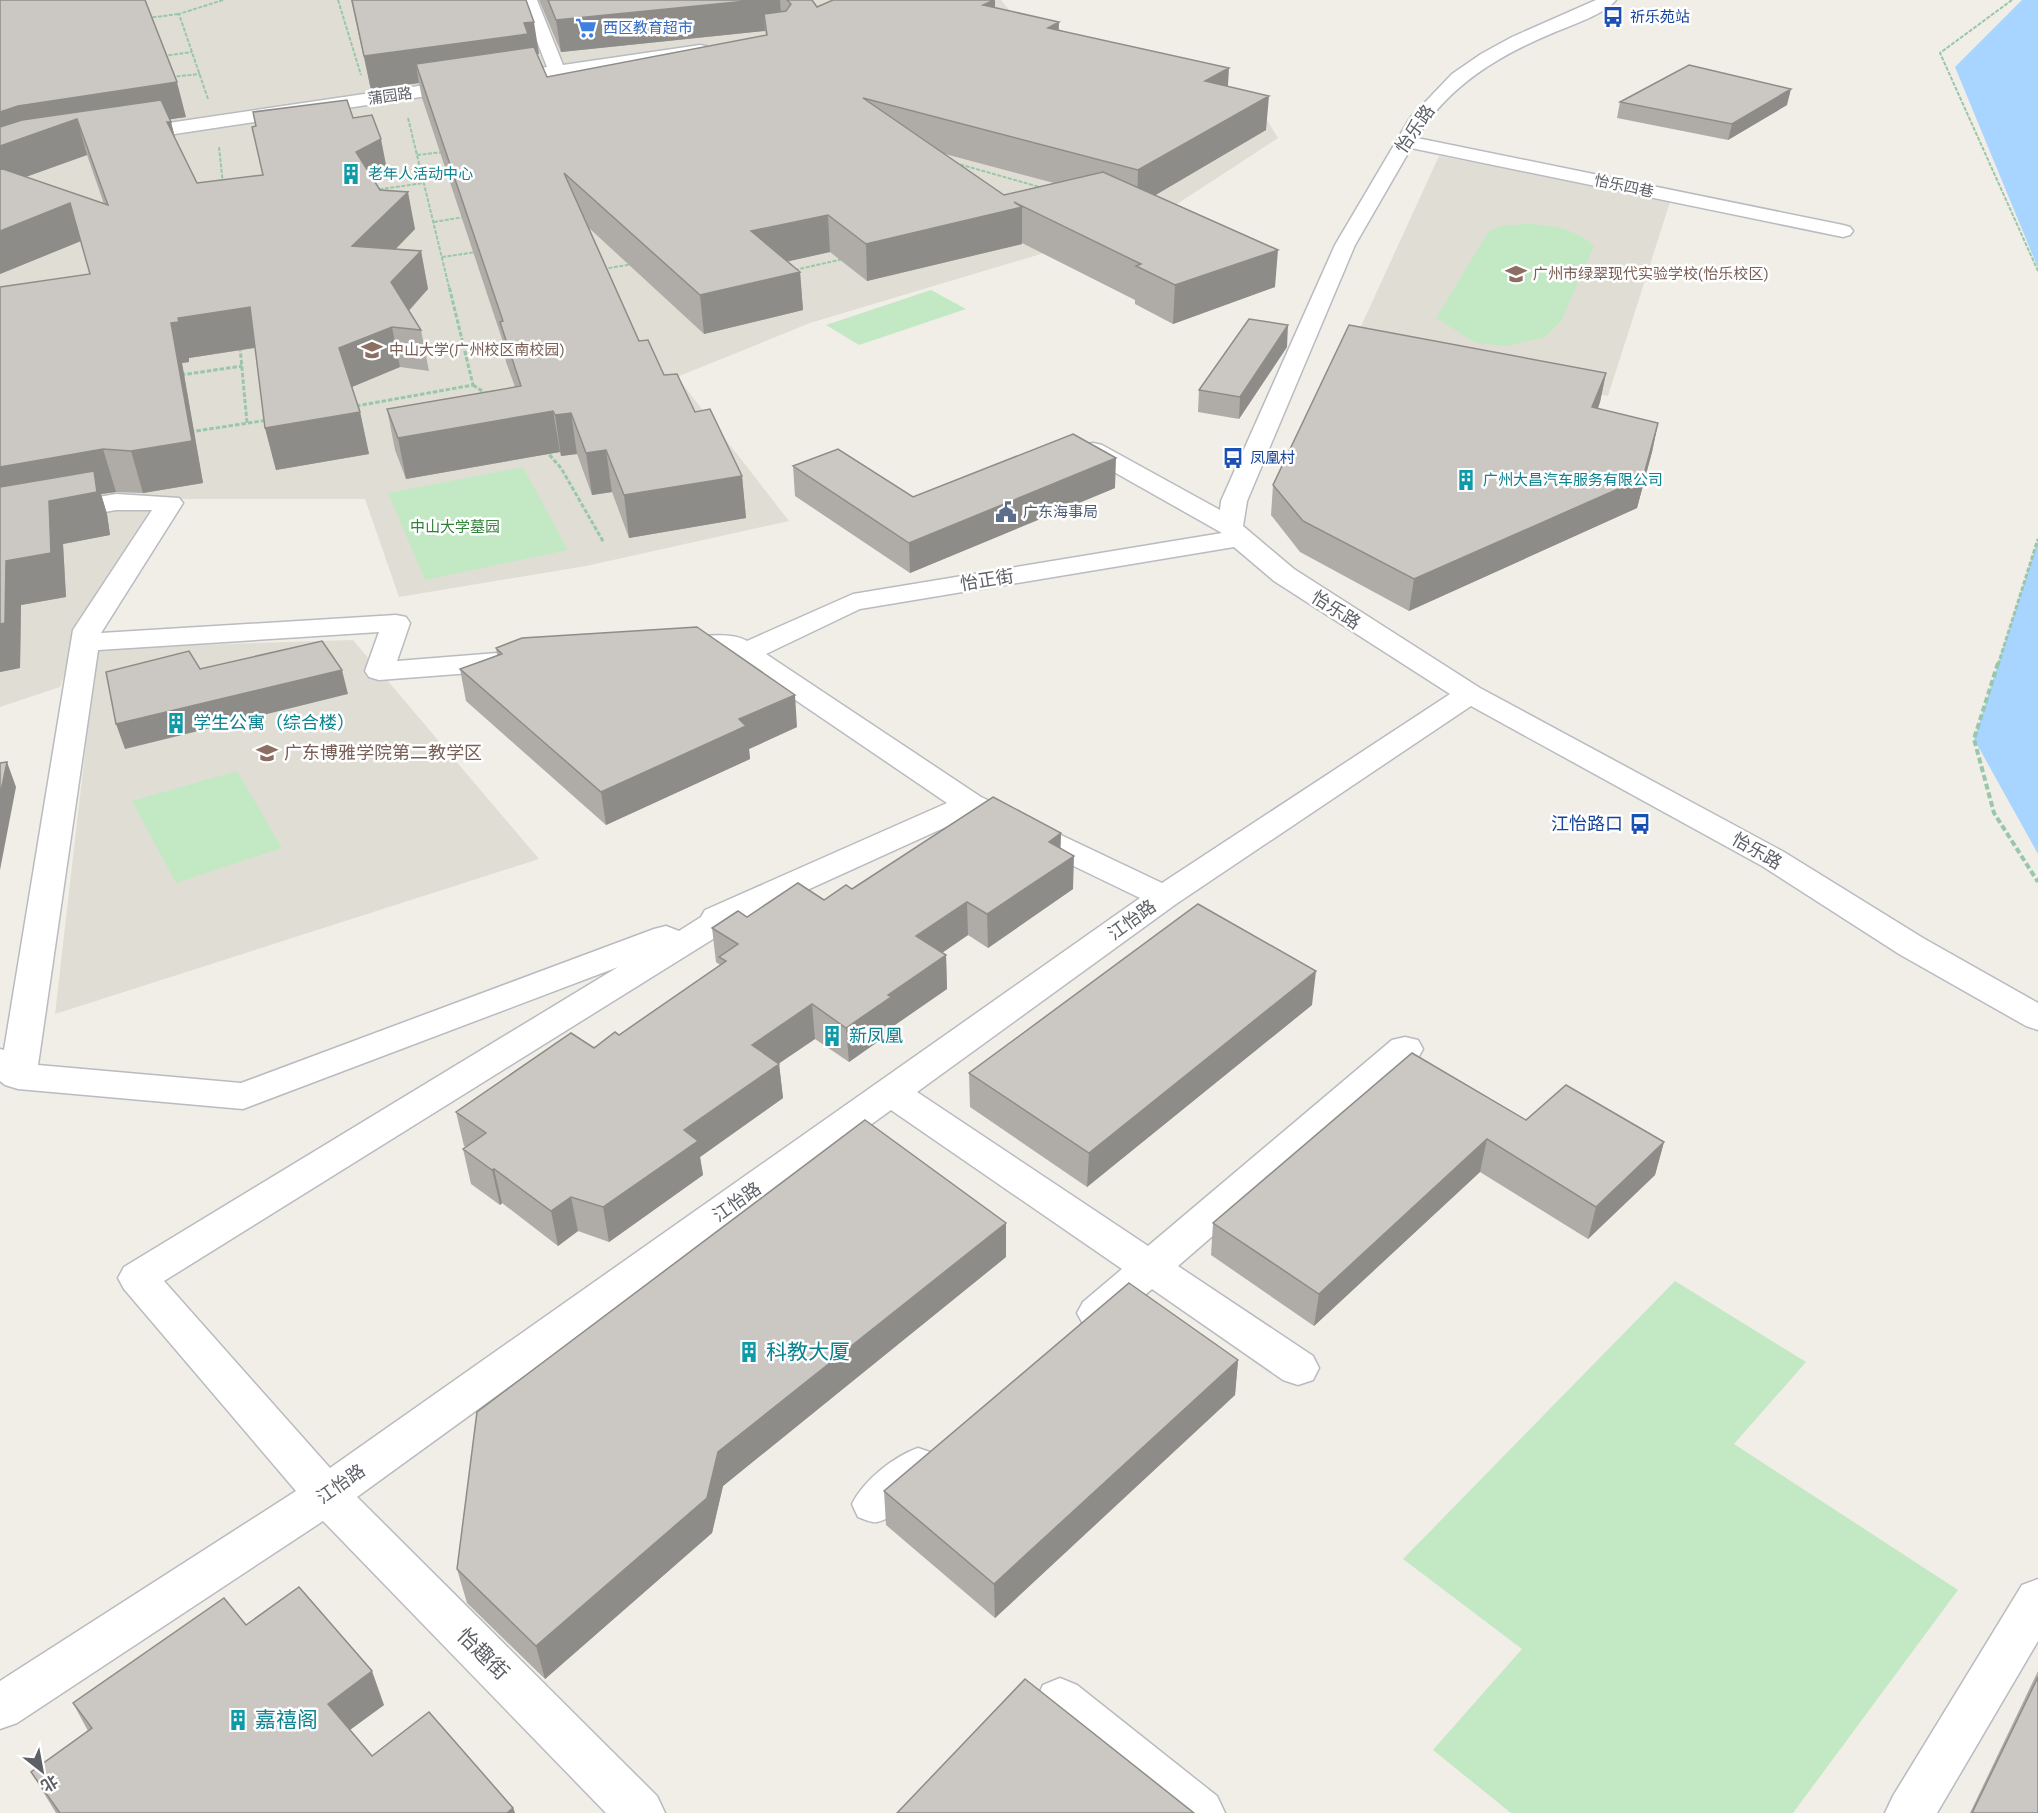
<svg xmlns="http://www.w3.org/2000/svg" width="2038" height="1813" viewBox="0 0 2038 1813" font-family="'Work Sans','Noto Sans SC',sans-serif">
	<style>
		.education { fill: #e0ded4 }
		.green { fill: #c2e8c4 }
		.water { fill: #a7d5ff }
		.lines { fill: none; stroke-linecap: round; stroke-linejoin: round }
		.minor-casing { stroke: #b8bbc0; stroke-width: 3 }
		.path-far2 { stroke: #99c7a9; stroke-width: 2; stroke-dasharray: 4 1.5; stroke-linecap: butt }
		.path-far1 { stroke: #99c7a9; stroke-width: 3; stroke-dasharray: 4.5 2; stroke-linecap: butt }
		.path { stroke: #99c7a9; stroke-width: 4; stroke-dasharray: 6 3; stroke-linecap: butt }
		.minor { fill: #fff; fill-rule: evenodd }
		.wall { fill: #afaca8; fill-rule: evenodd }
		.shaded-wall { fill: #8e8c88 }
		.building { fill: #cbc8c3; stroke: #8e8c88; stroke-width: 1.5 }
		.labels { text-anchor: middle; stroke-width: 5; stroke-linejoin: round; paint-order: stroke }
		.far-transit-label { font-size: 15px; fill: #164399; stroke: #fff; text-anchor: start }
		.far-shop-label { font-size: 15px; fill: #366cbe; stroke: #fff; text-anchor: start }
		.far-street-label { font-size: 15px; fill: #5d6167; stroke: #fff }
		.far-culture-label { font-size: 15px; fill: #0d838f; stroke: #fff; text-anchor: start }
		.far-education-label { font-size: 15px; fill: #785e54; stroke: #fff; text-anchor: start }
		.far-service-label { font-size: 15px; fill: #4e5e75; stroke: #fff; text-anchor: start }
		.far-park-label { font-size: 15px; fill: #318238; stroke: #fff }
		.street-label { font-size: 18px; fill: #5d6167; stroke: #fff }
		.culture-label { font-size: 18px; fill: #0d838f; stroke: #fff; text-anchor: start }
		.education-label { font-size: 18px; fill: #785e54; stroke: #fff; text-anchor: start }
		.transit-label { font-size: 18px; fill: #164399; stroke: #fff; text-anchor: end }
		.near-culture-label { font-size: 21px; fill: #0d838f; stroke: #fff; text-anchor: start }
		.near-street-label { font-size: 21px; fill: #5d6167; stroke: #fff }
	</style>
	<rect width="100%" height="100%" fill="#f0eee6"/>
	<path class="education" d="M 0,0 L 1001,0 L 1030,35 L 1258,105 L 1278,138 L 1151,221 L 810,323 L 677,377 L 789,521 L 586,566 L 399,597 L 365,499 L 165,499 L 86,610 L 60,687 L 0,707 Z
		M 1439,156 L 1671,199 L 1608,396 L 1351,348 Z
		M 353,640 L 539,859 L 55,1014 L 97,648 Z"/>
	<path class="green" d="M 1523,224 C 1550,224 1574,228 1594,246 L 1561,321 L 1545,337 L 1507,346 L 1476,343 L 1436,318 L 1489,231 L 1502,226 Z
		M 931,290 L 966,309 L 859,345 L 826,325 Z
		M 523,467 L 568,550 L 425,580 L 388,493 Z
		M 237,771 L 282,848 L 176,883 L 132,801 Z
		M 1675,1281 L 1806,1362 L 1734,1444 L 1958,1590 L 1793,1813 L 1511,1813 L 1433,1750 L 1522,1649 L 1403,1559 Z"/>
	<path class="water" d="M 2022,0 L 2038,0 L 2038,268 L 1955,67 Z
		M 2038,539 L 2038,854 L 1974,739 Z"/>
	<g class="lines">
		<defs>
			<path id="minor" d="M 521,0 L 537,0 L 563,65 L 700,45 L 706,46 L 709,50 L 706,54 L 700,55 L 128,141 L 121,139 L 119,135 L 121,131 L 128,129 L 547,67 Z
				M 1596,0 L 1616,0 C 1605,14 1572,25 1555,32 C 1500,55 1448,85 1417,138 L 1843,225 L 1850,227 L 1853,231 L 1850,235 L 1843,237 L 1411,148 L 1355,245 L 1247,501 L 1243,526 L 1294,569 L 1480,688 L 1784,852 L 1923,938 L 2038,1003 L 2038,1030 L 2026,1026 L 1899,954 L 1762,866 L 1471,706 L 1176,904 L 917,1092 L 1148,1246 L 1392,1040 L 1405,1037 L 1418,1040 L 1423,1049 L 1418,1058 L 1178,1266 L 1313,1356 L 1319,1368 L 1313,1380 L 1298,1385 L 1283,1380 L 1152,1289 L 1111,1324 L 1097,1329 L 1083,1324 L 1077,1313 L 1083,1302 L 1122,1269 L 891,1110 L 357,1497 L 657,1796 L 665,1813 L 606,1813 L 323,1521 L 17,1723 L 0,1729 L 0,1681 L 296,1491 L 124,1289 L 118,1278 L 124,1267 L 618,967 L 243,1109 L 18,1089 L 5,1085 L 0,1081 L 0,1049 L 4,1050 L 73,630 L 152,510 L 116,510 L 0,530 L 0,514 L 116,494 L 179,498 L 183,503 L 101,633 L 396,615 L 406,617 L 410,623 L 397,661 L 522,651 L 532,654 L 536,660 L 532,666 L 522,669 L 379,680 L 369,677 L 365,671 L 379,632 L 98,650 L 38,1065 L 241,1083 L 654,929 L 666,926 L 679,931 L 701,917 L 705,910 L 947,803 L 725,652 L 678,656 L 668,654 L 664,648 L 668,642 C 688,637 730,630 747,641 L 853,594 L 1222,533 L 1084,455 L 1081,450 L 1084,445 L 1093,443 L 1102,445 L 1220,510 L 1221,501 L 1335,245 L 1410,118 L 1452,74 L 1481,54 L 1512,37 ZM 1234,547 L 1274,581 L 1450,694 L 1162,883 L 981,797 L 766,654 L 860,609 ZM 970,816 L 1140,898 L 330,1468 L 164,1281 L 750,916 Z
				M 918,1448 L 933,1453 L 940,1466 C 931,1484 897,1518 877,1522 C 871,1523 864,1519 858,1517 L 852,1504 C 864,1480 893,1457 918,1448 Z
				M 2038,1579 L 2038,1641 L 1937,1813 L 1885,1813 L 1893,1796 L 2022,1585 Z
				M 1060,1678 L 1077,1685 L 1217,1796 L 1225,1813 L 1162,1813 L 1043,1715 L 1036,1700 L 1043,1685 Z"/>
		</defs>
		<use href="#minor" class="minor-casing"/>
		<path class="path-far2" d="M 338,0 L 361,75
			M 2012,0 L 1940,53 L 2038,271
			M 147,18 L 179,14
			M 163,56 L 192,52
			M 171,77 L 200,74
			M 208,99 L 179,14 L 223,0
			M 408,118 L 449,287
			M 219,147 L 223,184
			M 417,155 L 443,152
			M 955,163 L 1043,188
			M 374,190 L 424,183
			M 434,222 L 464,217
			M 442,257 L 477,252
			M 603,269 L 634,264
			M 795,270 L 843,259"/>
		<path class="path-far1" d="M 240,347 L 247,423
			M 181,375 L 242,366
			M 473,385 L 488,395
			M 356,406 L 473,385 L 449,286
			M 190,432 L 268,420
			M 545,450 L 561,468 L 604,543
			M 1998,665 L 2038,539"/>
		<path class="path" d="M 1998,663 L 1974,739 L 1994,813 L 2038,882"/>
		<use href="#minor" class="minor"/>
	</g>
	<path class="wall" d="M 0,0 L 186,117 L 170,119 L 175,138 L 197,183 L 263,175 L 353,118 L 388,175 L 375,182 L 380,190 L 415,229 L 396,249 L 421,251 L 428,289 L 409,311 L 421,330 L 429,371 L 400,367 L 352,387 L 360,412 L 369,454 L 276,470 L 265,428 L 255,348 L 189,358 L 189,362 L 182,363 L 203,483 L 143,493 L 116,492 L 101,494 L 107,514 L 110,535 L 63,544 L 66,597 L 21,605 L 20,668 L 0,672 L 90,274 L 81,241 L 0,274 ZM 87,155 L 104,204 L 26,177 Z
		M 351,0 L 526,0 L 539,54 L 537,54 L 547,77 L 766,35 L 765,31 L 561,52 L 539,0 L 812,0 L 817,7 L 995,0 L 995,8 L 1228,86 L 1266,130 L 1155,195 L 1275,287 L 1173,324 L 1135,304 L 1135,300 L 1022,243 L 1022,244 L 867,281 L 830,252 L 788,261 L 800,272 L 803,310 L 704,334 L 589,228 L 639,341 L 664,375 L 695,412 L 742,476 L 746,518 L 629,538 L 612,492 L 592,495 L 577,454 L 561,456 L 560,452 L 406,479 L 395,450 L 387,409 L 515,387 L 506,362 L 503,342 L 422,98 L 419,83 L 371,90 ZM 945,154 L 1054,183 L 1004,195 Z
		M 1620,102 L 1787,105 L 1728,140 L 1617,118 Z
		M 1287,347 L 1239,419 L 1198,412 L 1199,390 Z
		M 1606,373 L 1600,402 L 1598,409 L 1658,423 L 1652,452 L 1637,508 L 1409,611 L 1300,552 L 1271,515 L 1273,485 Z
		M 793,466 L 913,497 L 1115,488 L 910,573 L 795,496 Z
		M 496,648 L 797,727 L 749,749 L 750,759 L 606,825 L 466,701 L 460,669 L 497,655 Z
		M 1061,833 L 1060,848 L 1073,889 L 988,948 L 968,935 L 942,953 L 946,955 L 947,989 L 892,1027 L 893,1031 L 849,1062 L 815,1039 L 779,1063 L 783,1098 L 700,1157 L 703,1175 L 609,1242 L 578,1231 L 558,1246 L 502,1203 L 500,1205 L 471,1184 L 463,1149 L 466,1147 L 464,1146 L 456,1112 L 619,1035 L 720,965 L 716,962 L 712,928 L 747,917 L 824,900 L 852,889 Z
		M 1312,1005 L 1087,1187 L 970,1107 L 969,1073 Z
		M 1526,1120 L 1664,1142 L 1655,1175 L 1588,1239 L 1480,1172 L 1314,1326 L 1211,1255 L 1213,1223 Z
		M 1006,1257 L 723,1486 L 712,1533 L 545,1679 L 467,1603 L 457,1569 Z
		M 1238,1360 L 1235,1395 L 995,1618 L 886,1525 L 884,1491 Z
		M 246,1625 L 384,1705 L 350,1730 L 372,1756 L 513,1808 L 515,1813 L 56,1813 L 31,1772 L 88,1731 L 73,1703 Z
		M 2038,1671 L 2038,1813 L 1970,1813 Z"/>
	<path class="shaded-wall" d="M 757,0 L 780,0 L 782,30 L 764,14 L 765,31 L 561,52 L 556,20 Z
		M 995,0 L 995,32 L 983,5 Z
		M 534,22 L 539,54 L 416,64 L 419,83 L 371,90 L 364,56 L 524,23 Z
		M 1059,22 L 1058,55 L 1048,28 Z
		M 1229,68 L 1227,101 L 1205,81 Z
		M 177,82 L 186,117 L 82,133 L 77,119 L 87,155 L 0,186 L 0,112 L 18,106 Z
		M 1791,89 L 1787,105 L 1728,140 L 1732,124 Z
		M 1269,96 L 1266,130 L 1137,206 L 1138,170 Z
		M 167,122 L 171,122 L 180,157 Z
		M 381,139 L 388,175 L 363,189 L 356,152 Z
		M 408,192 L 415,229 L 360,285 L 352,246 Z
		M 70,203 L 81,241 L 0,274 L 0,231 Z
		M 1022,207 L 1022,244 L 867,281 L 866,244 Z
		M 828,215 L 830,252 L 754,269 L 751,231 Z
		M 1278,250 L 1275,287 L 1173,324 L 1175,285 Z
		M 421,251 L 428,289 L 399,321 L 391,282 Z
		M 800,272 L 803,310 L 704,334 L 700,295 Z
		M 250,307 L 260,347 L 189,358 L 189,362 L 182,363 L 203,483 L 143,493 L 131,451 L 171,323 L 178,318 Z
		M 1288,325 L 1287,347 L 1239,419 L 1240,397 Z
		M 392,327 L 400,367 L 347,389 L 339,348 Z
		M 1606,373 L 1600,402 L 1586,437 L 1592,407 Z
		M 553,411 L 560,452 L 406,479 L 398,438 Z
		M 360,412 L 369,454 L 276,470 L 265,428 Z
		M 571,413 L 577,454 L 561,456 L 555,415 Z
		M 1658,423 L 1652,452 L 1637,508 L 1409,611 L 1414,579 Z
		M 103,449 L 116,492 L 101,494 L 107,514 L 110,535 L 63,544 L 66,597 L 21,605 L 20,668 L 0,672 L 0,467 Z
		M 606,450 L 612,492 L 592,495 L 586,453 Z
		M 1116,458 L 1115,488 L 910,573 L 909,543 Z
		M 742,476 L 746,518 L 629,538 L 624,495 Z
		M 342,670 L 348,694 L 125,749 L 116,724 Z
		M 795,695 L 797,727 L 749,749 L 750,759 L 606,825 L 601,792 L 739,719 Z
		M 7,762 L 16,787 L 0,870 L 0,796 Z
		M 1061,833 L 1060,865 L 1074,856 L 1073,889 L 988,948 L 987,914 L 1049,842 Z
		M 967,902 L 968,935 L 917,970 L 916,936 Z
		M 946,955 L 947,989 L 892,1027 L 893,1031 L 849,1062 L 846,1028 L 888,995 Z
		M 1316,971 L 1312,1005 L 1087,1187 L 1089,1153 Z
		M 812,1004 L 815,1039 L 756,1079 L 752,1045 Z
		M 779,1064 L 783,1098 L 700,1157 L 703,1175 L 609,1242 L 603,1207 L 684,1130 Z
		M 1487,1139 L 1480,1172 L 1314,1326 L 1319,1294 Z
		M 1664,1142 L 1655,1175 L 1588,1239 L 1596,1207 Z
		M 494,1169 L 502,1203 L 500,1205 L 492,1170 Z
		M 571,1197 L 578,1231 L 558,1246 L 551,1211 Z
		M 1006,1223 L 1006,1257 L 723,1486 L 712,1533 L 545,1679 L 536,1646 L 718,1452 Z
		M 1238,1360 L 1235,1395 L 995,1618 L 994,1584 Z
		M 372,1671 L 384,1705 L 340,1737 L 328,1704 Z
		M 513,1808 L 515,1813 L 507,1813 Z"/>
	<path class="building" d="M 0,0 L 145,0 L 177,82 L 18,106 L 0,112 Z
		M 352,0 L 526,0 L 534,22 L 524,23 L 528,34 L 364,56 Z
		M 548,0 L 757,0 L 556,20 Z
		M 787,0 L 812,0 L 817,7 L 833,0 L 994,0 L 983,5 L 1059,22 L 1048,28 L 1229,68 L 1205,81 L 1269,96 L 1138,170 L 863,98 L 1004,195 L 1103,172 L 1278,250 L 1175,285 L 1136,266 L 1141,264 L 1014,202 L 1022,207 L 866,244 L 828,215 L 751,231 L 800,272 L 700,295 L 564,173 L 639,341 L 648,340 L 664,375 L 677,374 L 695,412 L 710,409 L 742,476 L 624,495 L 606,450 L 586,453 L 571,413 L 555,415 L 553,411 L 398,438 L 387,409 L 521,386 L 500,322 L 503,321 L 416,64 L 534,47 L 547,77 L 767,35 L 764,14 L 786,11 L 791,4 Z
		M 1689,65 L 1791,89 L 1732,124 L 1620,102 Z
		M 161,100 L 171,122 L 167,122 L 197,183 L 263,175 L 252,127 L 256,126 L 253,112 L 347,100 L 353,118 L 372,115 L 381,139 L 356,152 L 380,190 L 408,192 L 352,246 L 421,251 L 391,282 L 421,330 L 392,327 L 339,348 L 360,412 L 265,428 L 250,307 L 178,318 L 179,322 L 171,323 L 192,441 L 131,451 L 103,449 L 0,467 L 0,287 L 90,274 L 70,203 L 0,231 L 0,168 L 108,205 L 77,119 L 0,146 L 0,127 L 22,120 Z
		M 1249,319 L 1288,325 L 1240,397 L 1199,390 Z
		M 1349,325 L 1606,373 L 1592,407 L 1658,423 L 1643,478 L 1414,579 L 1303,521 L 1273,485 Z
		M 1073,434 L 1116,458 L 909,543 L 793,466 L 838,449 L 913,497 Z
		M 94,471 L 97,492 L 49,501 L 51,553 L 6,561 L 5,623 L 0,624 L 0,487 Z
		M 697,627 L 795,695 L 739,719 L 746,726 L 601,792 L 460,669 L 502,654 L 496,648 L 522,638 Z
		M 322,641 L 342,670 L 116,724 L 106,672 L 189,651 L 200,669 Z
		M 7,762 L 0,796 L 0,763 Z
		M 993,797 L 1061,833 L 1049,842 L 1074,856 L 987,914 L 967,902 L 916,936 L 946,955 L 888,995 L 891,997 L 846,1028 L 812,1004 L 752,1045 L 779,1064 L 684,1130 L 698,1141 L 603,1207 L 571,1197 L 551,1211 L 494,1169 L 492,1170 L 463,1149 L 486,1133 L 456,1112 L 571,1033 L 594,1048 L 615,1032 L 619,1035 L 726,961 L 719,957 L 738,944 L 712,928 L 738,911 L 747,917 L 798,883 L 824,900 L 846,885 L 852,889 Z
		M 1198,904 L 1316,971 L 1089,1153 L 969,1073 Z
		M 1412,1053 L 1526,1120 L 1566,1085 L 1664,1142 L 1596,1207 L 1487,1139 L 1319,1294 L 1213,1223 Z
		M 865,1120 L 1006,1223 L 718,1452 L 707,1498 L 536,1646 L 457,1569 L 477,1412 Z
		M 1129,1283 L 1238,1360 L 994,1584 L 884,1491 Z
		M 299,1587 L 372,1671 L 328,1704 L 372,1756 L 429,1712 L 513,1808 L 507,1813 L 60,1813 L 31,1772 L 92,1728 L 73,1703 L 224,1598 L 246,1625 Z
		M 2038,1677 L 2038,1813 L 1972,1813 Z
		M 1025,1679 L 1194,1813 L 897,1813 Z"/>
	<defs>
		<symbol id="bus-bare" viewBox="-9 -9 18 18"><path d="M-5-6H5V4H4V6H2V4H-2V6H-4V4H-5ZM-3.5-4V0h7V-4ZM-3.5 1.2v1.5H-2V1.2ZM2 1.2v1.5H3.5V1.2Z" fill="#1a4fb4" stroke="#fff" stroke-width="2.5" paint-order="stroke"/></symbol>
		<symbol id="supermarket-bare" viewBox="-9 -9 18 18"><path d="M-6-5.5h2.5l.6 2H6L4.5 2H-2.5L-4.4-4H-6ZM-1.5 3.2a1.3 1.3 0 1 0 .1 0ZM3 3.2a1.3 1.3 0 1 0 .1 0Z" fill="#3f7fe0" stroke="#fff" stroke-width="2.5" paint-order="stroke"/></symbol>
		<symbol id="building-bare" viewBox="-9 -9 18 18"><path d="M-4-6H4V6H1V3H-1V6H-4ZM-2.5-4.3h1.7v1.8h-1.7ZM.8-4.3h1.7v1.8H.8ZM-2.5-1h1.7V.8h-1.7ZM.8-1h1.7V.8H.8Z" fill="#0f9aa8" stroke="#fff" stroke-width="2.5" paint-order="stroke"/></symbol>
		<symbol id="school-bare" viewBox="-9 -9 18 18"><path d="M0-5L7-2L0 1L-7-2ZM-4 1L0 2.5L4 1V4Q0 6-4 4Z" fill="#8d6e63" stroke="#fff" stroke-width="2.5" paint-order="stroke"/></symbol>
		<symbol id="university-bare" viewBox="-9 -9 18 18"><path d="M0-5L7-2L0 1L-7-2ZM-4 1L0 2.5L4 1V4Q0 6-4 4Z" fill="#8d6e63" stroke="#fff" stroke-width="2.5" paint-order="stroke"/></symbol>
		<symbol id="civic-bare" viewBox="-9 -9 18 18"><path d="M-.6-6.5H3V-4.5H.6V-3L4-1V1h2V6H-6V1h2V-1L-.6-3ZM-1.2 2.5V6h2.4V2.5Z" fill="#5c6f8a" stroke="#fff" stroke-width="2.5" paint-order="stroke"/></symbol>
	</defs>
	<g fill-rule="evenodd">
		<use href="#bus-bare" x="1598" y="2" width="30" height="30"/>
		<use href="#supermarket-bare" x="571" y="13" width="30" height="30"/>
		<use href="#building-bare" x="336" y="159" width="30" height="30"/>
		<use href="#school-bare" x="1501" y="259" width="30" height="30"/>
		<use href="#university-bare" x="357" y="335" width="30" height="30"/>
		<use href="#bus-bare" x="1218" y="443" width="30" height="30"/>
		<use href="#building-bare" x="1451" y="465" width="30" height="30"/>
		<use href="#civic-bare" x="991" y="497" width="30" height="30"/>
		<use href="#building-bare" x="161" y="708" width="30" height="30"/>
		<use href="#university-bare" x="252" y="738" width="30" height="30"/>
		<use href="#bus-bare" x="1625" y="809" width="30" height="30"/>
		<use href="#building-bare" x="817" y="1021" width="30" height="30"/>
		<use href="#building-bare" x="734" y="1337" width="30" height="30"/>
		<use href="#building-bare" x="223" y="1705" width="30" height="30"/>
	</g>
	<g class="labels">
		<g class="far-transit-label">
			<text x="1630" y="22">祈乐苑站</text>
			<text x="1250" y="463">凤凰村</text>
		</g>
		<g class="far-shop-label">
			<text x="603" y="33">西区教育超市</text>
		</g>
		<g class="far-street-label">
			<text transform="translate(390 96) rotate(-8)" y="5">蒲园路</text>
			<text transform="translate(1624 186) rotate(12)" y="5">怡乐四巷</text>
		</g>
		<g class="far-culture-label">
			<text x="368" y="179">老年人活动中心</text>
			<text x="1483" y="485">广州大昌汽车服务有限公司</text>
		</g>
		<g class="far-education-label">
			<text x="1533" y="279">广州市绿翠现代实验学校(怡乐校区)</text>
			<text x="389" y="355">中山大学(广州校区南校园)</text>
		</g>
		<g class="far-service-label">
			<text x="1023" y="517">广东海事局</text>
		</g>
		<g class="far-park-label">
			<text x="455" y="532">中山大学墓园</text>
		</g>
		<g class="street-label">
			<text transform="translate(1415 129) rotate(-55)" y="6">怡乐路</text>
			<text transform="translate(987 580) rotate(-9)" y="6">怡正街</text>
			<text transform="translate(1336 610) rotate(33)" y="6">怡乐路</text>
			<text transform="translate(1757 851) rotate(30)" y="6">怡乐路</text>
			<text transform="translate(1132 920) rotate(-36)" y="6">江怡路</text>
			<text transform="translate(737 1202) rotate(-35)" y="6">江怡路</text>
			<text transform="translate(341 1484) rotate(-35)" y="6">江怡路</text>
		</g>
		<g class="culture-label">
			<text x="193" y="729">学生公寓（综合楼）</text>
			<text x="849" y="1042">新凤凰</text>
		</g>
		<g class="education-label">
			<text x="284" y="759">广东博雅学院第二教学区</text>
		</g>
		<g class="transit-label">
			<text x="1623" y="830">江怡路口</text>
		</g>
		<g class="near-culture-label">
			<text x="766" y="1359">科教大厦</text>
			<text x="255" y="1727">嘉禧阁</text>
		</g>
		<g class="near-street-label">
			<text transform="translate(483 1654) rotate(45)" y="7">怡趣街</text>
		</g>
	</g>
	<g transform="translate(42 1771) rotate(149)" stroke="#ffffff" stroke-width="4.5" paint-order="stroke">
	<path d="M0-4.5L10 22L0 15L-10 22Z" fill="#5d6167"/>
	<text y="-9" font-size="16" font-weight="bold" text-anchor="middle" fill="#5d6167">北</text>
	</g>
</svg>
